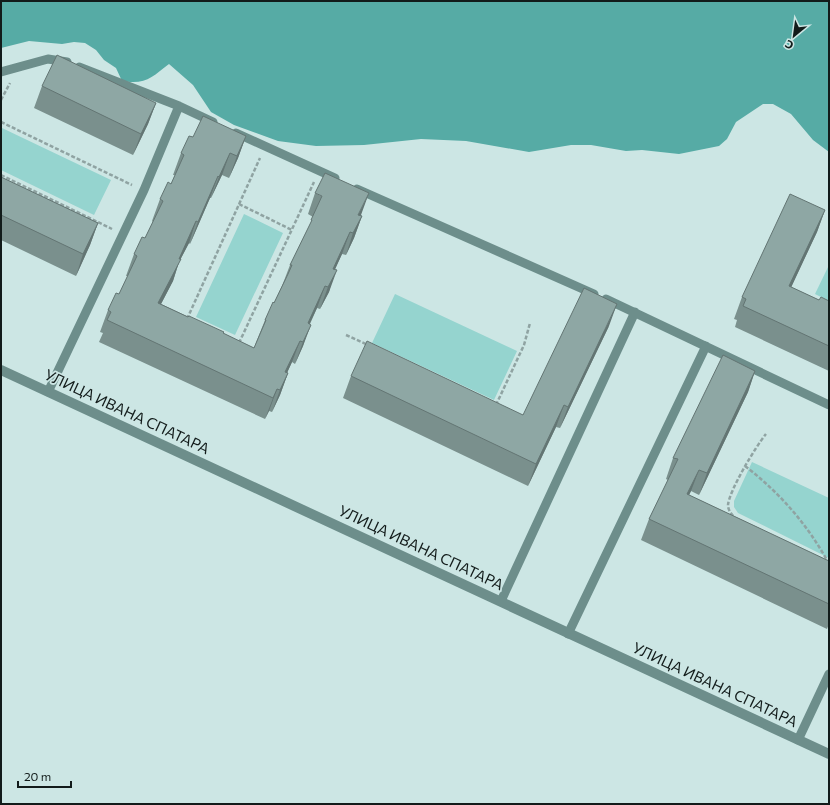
<svg xmlns="http://www.w3.org/2000/svg" width="830" height="805" viewBox="0 0 830 805" font-family="Commissioner,sans-serif">
	<style>
		.green { fill: #95d4cf }
		.forest { fill: #56aba5 }
		.lines { fill: none; stroke-linecap: round; stroke-linejoin: round }
		.path { stroke: #8fa3a2; stroke-width: 2.5; stroke-dasharray: 4 2; stroke-linecap: butt }
		.service { stroke: #6d8e8b; stroke-width: 9 }
		.minor { stroke: #6d8e8b; stroke-width: 10 }
		.wall { fill: #7a908d }
		.shaded-wall { fill: #637573 }
		.building { fill: #8ea7a4; stroke: #637573 }
		.labels { text-anchor: middle; stroke-width: 3.5; stroke-linejoin: round; paint-order: stroke }
		.street-label { font-size: 15px; fill: #121b1a; stroke: #cce6e4 }
	</style>
	<rect width="100%" height="100%" fill="#cce6e4"/>
	<path class="green" d="M 2,128 L 111,180 L 94,215 L 1,170 Z
		M 244,214 L 283,233 L 235,335 L 196,317 Z
		M 829,265 L 829,301 L 815,294 Z
		M 395,294 L 517,351 L 494,400 L 372,343 Z
		M 752,462 L 829,498 L 829,558 L 738,513 L 734,507 L 734,501 Z"/>
	<path class="forest" d="M 1,1 L 827,1 L 829,3 L 829,152 L 813,140 L 791,114 L 773,104 L 763,104 L 736,122 L 727,139 L 719,146 L 679,154 L 642,150 L 626,151 L 591,145 L 571,145 L 529,152 L 466,141 L 421,139 L 364,145 L 316,146 L 278,141 L 234,125 L 211,112 L 193,85 L 169,64 C 152,77 146,85 122,81 L 116,68 L 104,60 L 96,50 L 85,43 L 74,42 L 62,44 L 29,41 L 1,48 Z"/>
	<g class="lines">
		<path class="path" d="M 1,100 L 10,83
			M 1,122 L 132,185
			M 1,175 L 112,229
			M 239,204 L 292,230
			M 187,319 L 260,158
			M 346,335 L 368,345
			M 239,343 L 314,182
			M 496,405 L 524,345 L 530,323
			M 745,466 C 780,493 807,524 828,562
			M 733,516 C 731,513 728,510 728,505 C 729,491 756,446 766,434"/>
		<path class="service" d="M 79,67 L 179,106 L 213,122
			M 1,72 L 48,59 L 67,62
			M 236,133 L 335,178
			M 357,189 L 594,294
			M 606,299 L 829,405
			M 48,392 L 144,190 L 179,106
			M 501,601 L 635,312
			M 568,634 L 706,346
			M 798,740 L 829,674"/>
		<path class="minor" d="M 1,370 L 829,754"/>
	</g>
	<path class="wall" d="M 42,86 L 156,103 L 148,124 L 133,155 L 34,108 Z
		M 246,136 L 238,158 L 229,178 L 222,175 L 211,198 L 210,198 L 190,244 L 189,243 L 179,262 L 173,281 L 161,304 L 254,348 L 257,340 L 265,320 L 274,303 L 282,286 L 290,265 L 307,232 L 313,217 L 308,214 L 315,193 L 362,216 L 354,238 L 346,255 L 342,254 L 335,269 L 329,292 L 320,309 L 317,308 L 310,324 L 303,346 L 295,364 L 292,362 L 287,373 L 288,373 L 280,395 L 272,412 L 269,411 L 265,419 L 99,342 L 103,333 L 100,332 L 108,310 L 119,294 L 128,276 L 126,276 L 134,254 L 145,238 L 153,222 L 152,221 L 160,199 L 171,184 L 175,175 L 173,175 L 181,153 L 193,137 Z
		M 1,177 L 98,223 L 90,245 L 76,276 L 1,240 Z
		M 825,210 L 817,232 L 791,287 L 819,300 L 829,301 L 829,371 L 735,327 L 737,320 L 734,319 L 742,297 Z
		M 609,326 L 560,428 L 556,427 L 528,486 L 343,398 L 351,376 L 523,415 Z
		M 755,371 L 748,392 L 699,495 L 691,491 L 689,495 L 829,561 L 829,624 L 827,629 L 641,540 L 649,519 L 668,480 L 666,479 L 673,458 Z"/>
	<path class="shaded-wall" d="M 156,103 L 148,124 L 133,155 L 141,134 Z
		M 246,136 L 238,158 L 229,178 L 237,156 Z
		M 230,153 L 222,175 L 211,198 L 219,177 Z
		M 218,176 L 210,198 L 190,244 L 198,222 Z
		M 369,193 L 361,215 L 352,233 L 358,215 Z
		M 825,210 L 817,232 L 782,307 L 789,286 Z
		M 362,216 L 354,238 L 346,255 L 353,233 Z
		M 196,221 L 189,243 L 179,262 L 173,281 L 150,325 L 158,303 Z
		M 98,223 L 90,245 L 76,276 L 83,254 Z
		M 350,232 L 342,254 L 327,287 L 333,269 Z
		M 337,270 L 329,292 L 320,309 L 328,287 Z
		M 325,286 L 317,308 L 301,342 L 308,323 Z
		M 617,304 L 609,326 L 560,428 L 568,407 Z
		M 311,325 L 303,346 L 295,364 L 303,342 Z
		M 300,341 L 292,362 L 279,390 L 285,372 Z
		M 755,371 L 748,392 L 699,495 L 707,473 Z
		M 288,373 L 280,395 L 272,412 L 280,390 Z
		M 277,389 L 269,411 L 265,419 L 273,398 Z
		M 564,405 L 556,427 L 528,486 L 536,464 Z
		M 699,470 L 691,491 L 679,515 L 687,494 Z"/>
	<path class="building" d="M 57,55 L 156,103 L 141,134 L 42,86 Z
		M 203,116 L 246,136 L 237,156 L 230,153 L 219,177 L 218,176 L 198,222 L 196,221 L 179,259 L 181,259 L 158,303 L 188,317 L 189,316 L 224,332 L 223,333 L 254,348 L 266,320 L 265,320 L 273,302 L 274,303 L 288,274 L 292,265 L 290,265 L 312,220 L 311,220 L 322,196 L 315,193 L 325,173 L 369,193 L 358,215 L 362,216 L 353,233 L 350,232 L 333,269 L 337,270 L 328,287 L 325,286 L 308,323 L 311,325 L 303,342 L 300,341 L 285,372 L 288,373 L 280,390 L 277,389 L 273,398 L 107,320 L 111,312 L 108,310 L 116,293 L 119,294 L 137,256 L 134,254 L 142,237 L 145,238 L 163,201 L 160,199 L 168,182 L 171,184 L 184,155 L 181,153 L 189,136 L 193,137 Z
		M 1,177 L 98,223 L 83,254 L 1,215 Z
		M 790,194 L 825,210 L 789,286 L 819,300 L 821,297 L 829,301 L 829,346 L 743,306 L 746,299 L 742,297 Z
		M 584,288 L 617,304 L 568,407 L 564,405 L 536,464 L 351,376 L 367,341 L 523,415 Z
		M 723,355 L 755,371 L 707,473 L 699,470 L 687,494 L 829,561 L 829,604 L 649,519 L 678,459 L 673,458 Z"/>
	<g class="labels">
		<g class="street-label">
			<text transform="translate(127 412) rotate(25)" y="5">УЛИЦА ИВАНА СПАТАРА</text>
			<text transform="translate(421 548) rotate(25)" y="5">УЛИЦА ИВАНА СПАТАРА</text>
			<text transform="translate(715 685) rotate(25)" y="5">УЛИЦА ИВАНА СПАТАРА</text>
		</g>
	</g>
	<rect width="830" height="805" fill="none" stroke="#121b1a" stroke-width="4"/>
	<g transform="translate(794 36) rotate(209)" stroke="#cce6e4" stroke-width="3" paint-order="stroke">
	<path d="M0-3L7 15L0 10L-7 15Z" fill="#121b1a"/>
	<text y="-6" font-size="11" font-weight="bold" text-anchor="middle" fill="#121b1a">С</text>
	</g>
	<path d="M18 781v6h53v-6" fill="none" stroke="#121b1a" stroke-width="2"/>
	<text x="24" y="781" font-size="12" fill="#121b1a" stroke="#cce6e4" stroke-width="3" paint-order="stroke">20 m</text>
</svg>
